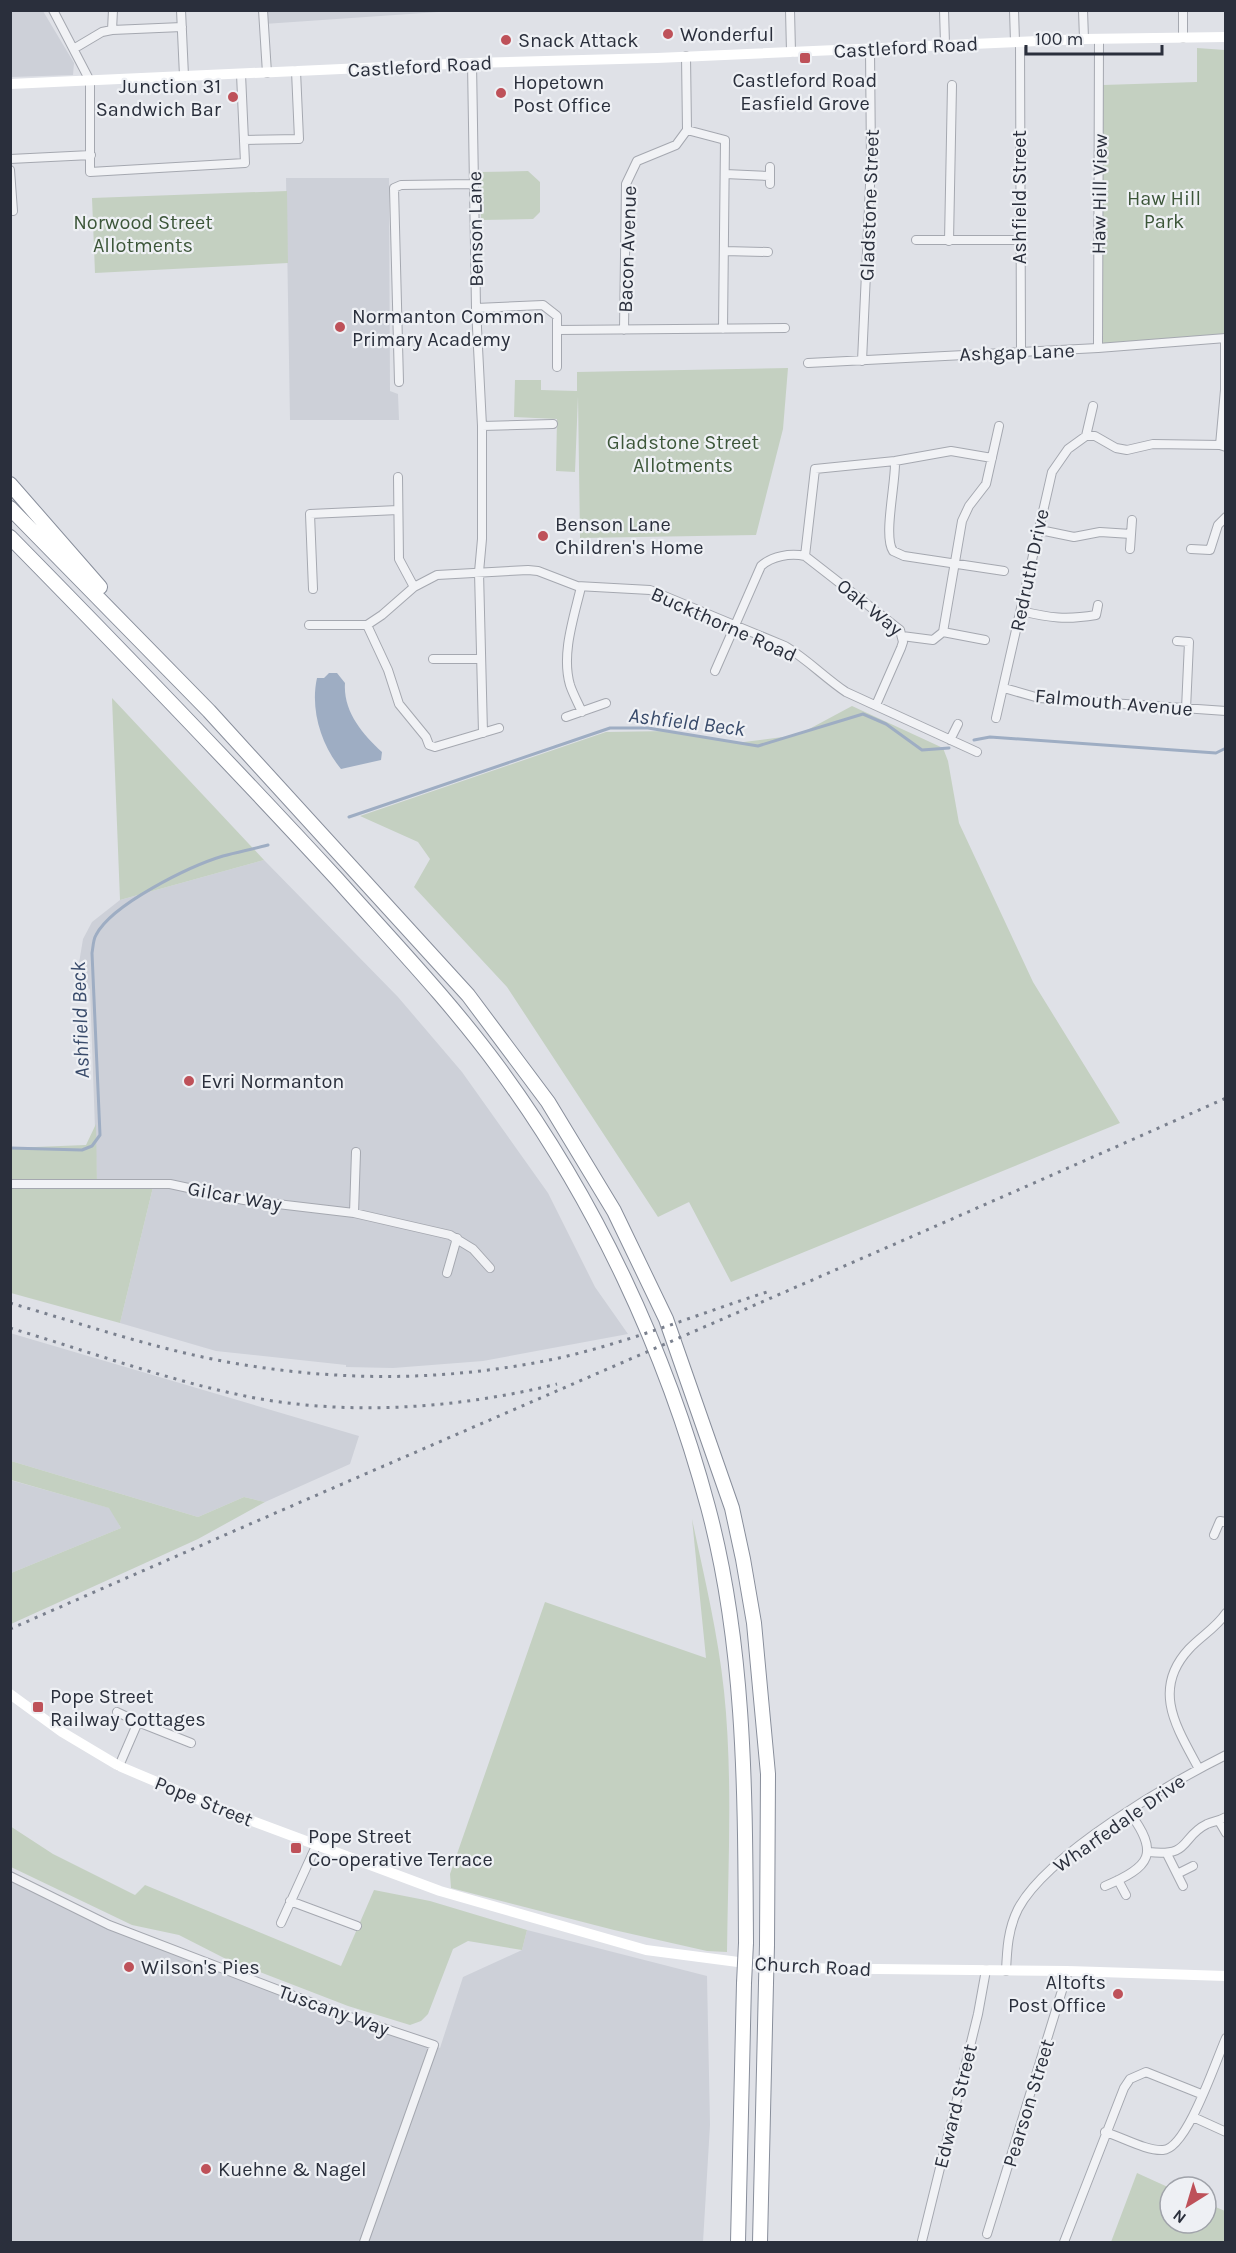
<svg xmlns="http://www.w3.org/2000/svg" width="1236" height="2253" viewBox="0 0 1236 2253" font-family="Karla,sans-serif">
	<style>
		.built { fill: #cdd0d8 }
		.green { fill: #c4d0c1 }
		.water { fill: #9eadc3 }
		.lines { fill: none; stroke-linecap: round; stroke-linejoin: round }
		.stream { stroke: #9eadc3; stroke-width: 3 }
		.street-casing { stroke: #a5a8b0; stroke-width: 10 }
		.highway-casing { stroke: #888e9b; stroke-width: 16 }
		.street { stroke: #f1f2f5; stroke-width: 8 }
		.secondary { stroke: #fff; stroke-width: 10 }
		.highway { stroke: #fff; stroke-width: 14 }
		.rail { stroke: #7a808e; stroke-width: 3; stroke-dasharray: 3 6; stroke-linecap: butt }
		.highway-bridge-casing { stroke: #888e9b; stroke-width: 16; stroke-linecap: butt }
		.highway-bridge { stroke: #fff; stroke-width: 14 }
		.poi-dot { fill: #be5159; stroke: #eef0f4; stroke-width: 2 }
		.labels { text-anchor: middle; stroke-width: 4.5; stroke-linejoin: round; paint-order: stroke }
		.poi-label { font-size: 20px; fill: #2a2f3c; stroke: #eef0f4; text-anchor: start }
		.street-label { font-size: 20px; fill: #2a2f3c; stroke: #eef0f4 }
		.park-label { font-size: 20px; fill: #3c5639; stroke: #eef0f4 }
		.water-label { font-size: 21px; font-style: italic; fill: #394b6b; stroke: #eef0f4 }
	</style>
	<rect width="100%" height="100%" fill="#dfe1e7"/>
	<path class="built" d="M 10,11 L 43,11 L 74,63 L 73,75 L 11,77 Z
		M 263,11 L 453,11 L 264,24 Z
		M 286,178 L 389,178 L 390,391 L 398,394 L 399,420 L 290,420 Z
		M 264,860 L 398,997 L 462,1072 L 548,1193 L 595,1287 L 628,1334 L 483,1361 L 393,1368 L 346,1367 L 346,1365 L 216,1351 L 120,1323 L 154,1183 L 97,1184 L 90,989 L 76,981 L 83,939 L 92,922 L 120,900 Z
		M 10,1333 L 359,1436 L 350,1464 L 265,1502 L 244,1497 L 198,1517 L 11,1461 Z
		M 10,1480 L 110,1508 L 121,1528 L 11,1573 Z
		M 10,1876 L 47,1897 L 440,2048 L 463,1977 L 522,1950 L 527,1930 L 707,1976 L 710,2125 L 703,2242 L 11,2242 Z"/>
	<path class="green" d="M 1197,48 L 1225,50 L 1225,334 L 1105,345 L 1100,339 L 1103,85 L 1197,82 Z
		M 528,171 L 540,182 L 540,212 L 533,219 L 481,220 L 480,172 Z
		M 287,191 L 288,263 L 95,273 L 92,198 Z
		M 788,368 L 783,429 L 756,535 L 580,538 L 578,396 L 575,472 L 556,471 L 557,419 L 514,417 L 515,380 L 541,380 L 541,390 L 577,391 L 577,372 Z
		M 112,698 L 264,860 L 120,900 Z
		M 852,706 L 943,748 L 948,761 L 959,823 L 1033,982 L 1120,1123 L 731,1282 L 689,1202 L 658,1217 L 507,987 L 414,887 L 430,859 L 418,842 L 360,816 L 606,732 L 669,731 L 736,743 L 798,735 Z
		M 96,1124 L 97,1184 L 154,1183 L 120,1323 L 11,1293 L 10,1148 L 86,1145 Z
		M 11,1461 L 198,1517 L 244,1497 L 265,1502 L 198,1539 L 11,1624 L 11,1573 L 121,1528 L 109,1508 L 11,1480 Z
		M 692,1519 C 704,1576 718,1633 724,1691 C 733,1777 728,1866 727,1952 L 707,1951 L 614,1930 L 451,1888 L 450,1874 L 545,1602 L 706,1658 Z
		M 10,1826 L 53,1854 L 135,1895 L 145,1885 L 341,1966 L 374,1890 L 430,1901 L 527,1930 L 522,1950 L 468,1941 L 453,1949 L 428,2014 L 421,2021 L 410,2025 L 348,2006 L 226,1959 L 179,1935 L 132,1925 L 11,1867 Z
		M 1137,2173 L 1170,2188 L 1170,2223 L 1206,2223 L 1206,2203 L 1225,2211 L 1225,2242 L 1111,2242 Z"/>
	<path class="water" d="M 329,673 L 337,673 L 345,683 C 343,711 362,734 382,752 L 381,760 L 341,769 C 321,745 310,709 317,678 L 324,678 Z"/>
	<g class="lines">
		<path class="stream" d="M 974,740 L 990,737 L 1216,753 L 1226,748
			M 349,817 L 610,728 L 648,728 L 758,746 L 863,714 L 886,724 L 922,750 L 949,748
			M 10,1148 L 82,1150 L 92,1146 L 100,1135 L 92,953 C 93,948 93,940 96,935 C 112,904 190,866 223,856 C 238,852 253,849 268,845"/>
		<defs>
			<path id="street" d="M 53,10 L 90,81 L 90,172 L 245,163 L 241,74
				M 181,10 L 184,76
				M 263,10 L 267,73
				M 790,10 L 791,52
				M 944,10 L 945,44
				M 1014,10 L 1015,42
				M 1083,10 L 1084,39
				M 112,30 L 113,10
				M 1183,38 L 1183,10
				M 1020,42 L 1021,351
				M 75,48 L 102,32 L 112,30 L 182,27
				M 472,63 L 476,308 L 482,426 L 482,539 L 479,572 L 483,733
				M 687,130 L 725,140 L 723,329
				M 244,140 L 299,139 L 296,71
				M 10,159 L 91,155
				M 10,170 L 13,211
				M 725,174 L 770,176
				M 770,184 L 770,167
				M 916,240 L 1020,240
				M 949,241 L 952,85
				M 724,251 L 768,252
				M 476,308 L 543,305 L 557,316 L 557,367
				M 557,330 L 785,328
				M 624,330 L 626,184 L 637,161 L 676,145 L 687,130 L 686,56
				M 1225,338 L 1225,390 L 1220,445 L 1226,447
				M 1098,348 L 1099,39
				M 862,361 L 871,163 L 870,49
				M 808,363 L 1098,348 L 1226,338
				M 399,382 L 394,188 L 401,185 L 474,184
				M 482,426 L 553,424
				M 1086,436 L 1093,406
				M 895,461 C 896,482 883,537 893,551 L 904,556 L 1004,571
				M 398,477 L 399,559 L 414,587
				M 1040,530 L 1074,537 L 1100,532 L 1131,534
				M 1130,549 L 1132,520
				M 1191,549 L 1210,550 L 1218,525 L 1226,517
				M 805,556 L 815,469 L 895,461 L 951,451 L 992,458
				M 581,587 C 574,617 561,654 570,685 C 573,694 578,703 582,712
				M 313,589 L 310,514 L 398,510
				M 1021,611 C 1050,618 1066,620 1096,615 L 1098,605
				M 309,625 L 367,625 L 382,615 L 414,587 L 437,575 L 528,570 L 538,571 L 577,586 L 650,590 L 785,646 C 807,659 825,678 846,692 L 977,752
				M 367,625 L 388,670 L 399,704 L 426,737 L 429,745 L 435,747 L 499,728
				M 943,632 L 985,640
				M 902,636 L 933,640 L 943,632 L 962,521 L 969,506 L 986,484 L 999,426
				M 1177,641 L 1189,642 L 1186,709
				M 433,659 L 480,659
				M 715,671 L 761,566 C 772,556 790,553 805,556 L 900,630 L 903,642 L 901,648 L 876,705
				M 1004,688 L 1039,698 L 1226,711
				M 566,717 L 606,703
				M 996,718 L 1052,472 L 1068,449 L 1086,436 L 1095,436 L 1116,448 L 1127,450 L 1153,444 L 1220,445
				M 950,740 L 958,724
				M 10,1184 L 170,1184 L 244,1200 L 354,1213 L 450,1235 L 473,1249 L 490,1268
				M 354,1213 L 356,1152
				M 447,1273 L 457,1238
				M 1214,1535 L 1220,1521 L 1226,1522
				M 117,1712 L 138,1722
				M 119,1766 L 138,1722 L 191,1743
				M 1199,1769 C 1177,1728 1151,1690 1189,1649 C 1201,1636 1216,1628 1226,1613
				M 1219,1821 L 1226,1833
				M 1149,1852 C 1192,1857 1180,1837 1207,1824 C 1214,1821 1219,1821 1226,1817
				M 1167,1854 L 1183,1886
				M 1177,1874 L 1193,1866
				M 10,1876 L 109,1925 L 341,2014 L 434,2045 L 364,2242
				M 1118,1880 L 1126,1895
				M 1105,1886 C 1151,1867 1160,1853 1129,1812
				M 290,1901 L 357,1926
				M 281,1923 L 316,1846
				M 1006,1971 C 1007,1949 1008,1929 1018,1909 C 1047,1854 1170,1783 1226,1755
				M 1193,2117 L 1226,2132
				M 1105,2132 C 1122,2137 1146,2151 1163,2150 C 1187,2149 1216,2060 1226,2038
				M 987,2234 L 1068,1971
				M 922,2241 L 978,2014 L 986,1970
				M 1064,2242 L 1124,2088 L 1130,2079 L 1146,2072 L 1201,2094"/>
			<path id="highway" d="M 10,484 L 100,587
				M 10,508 L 209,711 L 468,995 L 548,1102 L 614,1211 L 666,1319 L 732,1508 L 743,1559 L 754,1623 L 768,1774 L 767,1945
				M 10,537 C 121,650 230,763 337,879 C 392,941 450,1001 499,1068 C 595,1199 666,1350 708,1507 C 746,1649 745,1797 746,1943
				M 738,2242 L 744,1983
				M 760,2242 L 766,1983"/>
		</defs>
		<use href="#street" class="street-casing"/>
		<use href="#highway" class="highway-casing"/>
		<use href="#street" class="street"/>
		<path class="secondary" d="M 10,84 L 472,63 L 657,58 L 1084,39 L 1226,37
			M 10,1694 L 62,1732 L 119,1766 L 223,1810 L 440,1891 L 646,1950 L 784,1968 L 1068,1971 L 1226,1976"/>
		<use href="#highway" class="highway"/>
		<path class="rail" d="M 10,1303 C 86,1325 161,1351 239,1364 C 346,1382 452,1381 559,1358 C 630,1342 698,1314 767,1292
			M 10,1328 C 91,1352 172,1382 255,1398 C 354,1416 460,1408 557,1384
			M 10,1629 C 415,1451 822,1278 1226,1098"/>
		<defs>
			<path id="highway-bridge" d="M 744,1983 L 746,1943
				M 766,1983 L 767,1945"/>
		</defs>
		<use href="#highway-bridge" class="highway-bridge-casing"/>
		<use href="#highway-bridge" class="highway-bridge"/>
	</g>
	<g class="poi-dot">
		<circle cx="668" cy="34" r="6"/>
		<circle cx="506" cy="40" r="6"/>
		<rect x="799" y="52" width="12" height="12" rx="3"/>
		<circle cx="501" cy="93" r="6"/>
		<circle cx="233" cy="97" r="6"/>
		<circle cx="340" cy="327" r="6"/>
		<circle cx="543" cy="536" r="6"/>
		<circle cx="189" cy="1081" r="6"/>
		<rect x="32" y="1701" width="12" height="12" rx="3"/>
		<rect x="290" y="1842" width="12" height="12" rx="3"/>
		<circle cx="129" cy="1967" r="6"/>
		<circle cx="1118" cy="1994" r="6"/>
		<circle cx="206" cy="2169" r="6"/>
	</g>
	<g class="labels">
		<g class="poi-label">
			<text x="680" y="41">Wonderful</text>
			<text x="518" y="47">Snack Attack</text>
			<text x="805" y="87" text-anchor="middle">Castleford Road<tspan x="805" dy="23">Easfield Grove</tspan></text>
			<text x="513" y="89">Hopetown<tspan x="513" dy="23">Post Office</tspan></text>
			<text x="221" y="93" text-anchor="end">Junction 31<tspan x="221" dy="23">Sandwich Bar</tspan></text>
			<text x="352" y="323">Normanton Common<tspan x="352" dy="23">Primary Academy</tspan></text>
			<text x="555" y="531">Benson Lane<tspan x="555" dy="23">Children's Home</tspan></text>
			<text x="201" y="1088">Evri Normanton</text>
			<text x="50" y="1703">Pope Street<tspan x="50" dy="23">Railway Cottages</tspan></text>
			<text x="308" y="1843">Pope Street<tspan x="308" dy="23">Co-operative Terrace</tspan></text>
			<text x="141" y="1974">Wilson's Pies</text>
			<text x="1106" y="1989" text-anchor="end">Altofts<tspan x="1106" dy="23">Post Office</tspan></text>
			<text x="218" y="2176">Kuehne &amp; Nagel</text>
		</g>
		<g class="street-label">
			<text transform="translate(906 47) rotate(-3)" y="7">Castleford Road</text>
			<text transform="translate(420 66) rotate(-3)" y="7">Castleford Road</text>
			<text transform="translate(1099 194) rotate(-89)" y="7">Haw Hill View</text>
			<text transform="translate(1019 197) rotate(-90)" y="7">Ashfield Street</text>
			<text transform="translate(869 205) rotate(-88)" y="7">Gladstone Street</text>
			<text transform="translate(475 229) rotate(-91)" y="7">Benson Lane</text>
			<text transform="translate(627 249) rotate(-88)" y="7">Bacon Avenue</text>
			<text transform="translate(1017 352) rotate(-2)" y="7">Ashgap Lane</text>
			<text transform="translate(1029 570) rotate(-78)" y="7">Redruth Drive</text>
			<text transform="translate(870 607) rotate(39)" y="7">Oak Way</text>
			<text transform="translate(724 624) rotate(24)" y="7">Buckthorne Road</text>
			<text transform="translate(1114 702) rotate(5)" y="7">Falmouth Avenue</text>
			<text transform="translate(235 1196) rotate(10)" y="7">Gilcar Way</text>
			<text transform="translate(204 1801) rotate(22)" y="7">Pope Street</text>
			<text transform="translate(1119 1823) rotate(-35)" y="7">Wharfedale Drive</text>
			<text transform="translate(813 1966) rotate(3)" y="7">Church Road</text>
			<text transform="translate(334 2010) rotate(20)" y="7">Tuscany Way</text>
			<text transform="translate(1028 2103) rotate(-73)" y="7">Pearson Street</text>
			<text transform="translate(955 2106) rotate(-76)" y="7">Edward Street</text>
		</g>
		<g class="park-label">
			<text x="1164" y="205">Haw Hill<tspan x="1164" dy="23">Park</tspan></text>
			<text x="143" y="229">Norwood Street<tspan x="143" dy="23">Allotments</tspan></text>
			<text x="683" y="449">Gladstone Street<tspan x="683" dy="23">Allotments</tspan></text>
		</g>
		<g class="water-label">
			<text transform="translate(687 722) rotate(7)" y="7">Ashfield Beck</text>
			<text transform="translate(80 1020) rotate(-92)" y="7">Ashfield Beck</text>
		</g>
	</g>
	<rect width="1236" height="2253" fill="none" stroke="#2a2f3c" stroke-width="24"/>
	<g transform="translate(1188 2205) rotate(217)"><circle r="28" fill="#eef0f4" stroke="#a0a3aa" stroke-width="1.5"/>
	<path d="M0-4.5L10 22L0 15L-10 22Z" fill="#be5159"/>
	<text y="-9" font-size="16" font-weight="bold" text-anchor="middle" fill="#2a2f3c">N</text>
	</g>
	<path d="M1026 45v9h136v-9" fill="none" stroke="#2a2f3c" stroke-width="3"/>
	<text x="1035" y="45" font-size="18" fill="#2a2f3c" stroke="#eef0f4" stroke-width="4.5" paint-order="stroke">100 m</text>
</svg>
